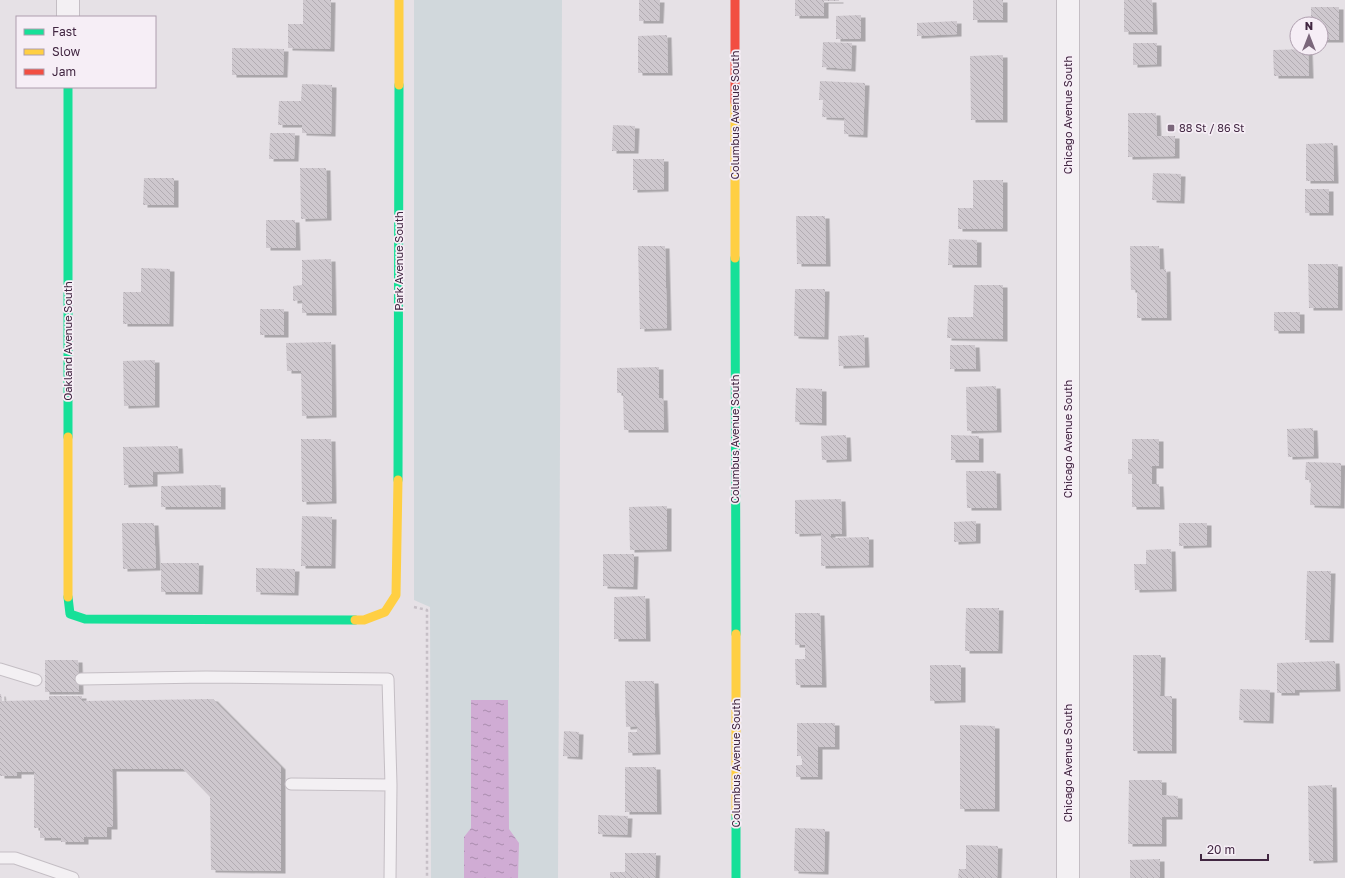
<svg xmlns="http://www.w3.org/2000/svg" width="1345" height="878" viewBox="0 0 1345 878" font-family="'Golos Text',sans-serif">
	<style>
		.grass { fill: #d1d8dc }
		.water { fill: url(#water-ripples) }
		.building { fill: url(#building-back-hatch); filter: url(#shadow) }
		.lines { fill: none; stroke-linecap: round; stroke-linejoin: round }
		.lane-casing { stroke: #c4bec4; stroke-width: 13 }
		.street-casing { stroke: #c4bec4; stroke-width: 24 }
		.path { stroke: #c6bfc6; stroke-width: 2.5; stroke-dasharray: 3 3; stroke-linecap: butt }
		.lane { stroke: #f3f0f3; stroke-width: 11 }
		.street { stroke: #f3f0f3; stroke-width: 22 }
		.fast { stroke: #16e098; stroke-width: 9 }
		.slow { stroke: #ffcf43; stroke-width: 9 }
		.jam { stroke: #f24e42; stroke-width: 9 }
		.poi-dot { fill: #7b677b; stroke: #f6eef6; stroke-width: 1.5 }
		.labels { text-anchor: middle; stroke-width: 3.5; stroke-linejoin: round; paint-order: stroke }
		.street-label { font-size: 11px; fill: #412641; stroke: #f6eef6 }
		.poi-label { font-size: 11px; fill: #412641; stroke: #f6eef6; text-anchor: start }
	</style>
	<defs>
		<pattern id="water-ripples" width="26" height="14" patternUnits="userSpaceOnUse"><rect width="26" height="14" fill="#d0acd4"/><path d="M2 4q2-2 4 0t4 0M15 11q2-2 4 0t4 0" fill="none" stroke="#aa8cae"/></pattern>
		<pattern id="building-back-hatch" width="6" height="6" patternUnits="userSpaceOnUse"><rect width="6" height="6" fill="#cec8ce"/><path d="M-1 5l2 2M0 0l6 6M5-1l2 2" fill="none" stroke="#b2acb2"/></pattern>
		<filter id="shadow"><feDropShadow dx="4.5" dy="2.5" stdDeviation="0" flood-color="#0004"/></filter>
	</defs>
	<rect width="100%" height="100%" fill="#e6e1e6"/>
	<path class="grass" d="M 414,0 L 562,0 L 558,878 L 431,878 L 430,607 L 414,600 Z"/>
	<path class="water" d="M 471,700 L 508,700 L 509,829 L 519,843 L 518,878 L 464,878 L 464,837 L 471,828 Z"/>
	<path class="building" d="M 303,0 L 331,0 L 330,49 L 288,48 L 288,24 L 303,24 Z
		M 639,0 L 660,0 L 659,21 L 639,21 Z
		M 795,0 L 839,0 L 839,1 L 824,1 L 824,16 L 795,16 Z
		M 973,0 L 1003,0 L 1003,20 L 973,20 Z
		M 1124,0 L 1152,0 L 1153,32 L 1124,32 Z
		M 1311,7 L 1339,7 L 1339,40 L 1321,40 L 1321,24 L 1311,24 Z
		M 861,15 L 861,39 L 836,39 L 836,16 Z
		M 957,21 L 957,34 L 917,36 L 917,23 Z
		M 667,35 L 668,73 L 638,73 L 638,36 Z
		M 823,42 L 852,43 L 851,69 L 822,67 Z
		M 1133,43 L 1157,43 L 1157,64 L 1133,65 Z
		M 232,48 L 284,49 L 283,75 L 232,75 Z
		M 1308,49 L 1309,76 L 1274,76 L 1273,50 Z
		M 1003,55 L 1003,120 L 971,120 L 970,56 Z
		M 820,81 L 865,83 L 863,135 L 844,134 L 844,118 L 822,117 L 823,100 L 819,100 Z
		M 302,84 L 332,85 L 331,134 L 302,133 L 302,125 L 278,125 L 279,101 L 301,101 Z
		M 1128,113 L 1156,113 L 1157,136 L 1175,136 L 1175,156 L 1128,157 Z
		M 613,125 L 635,126 L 634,151 L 612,151 Z
		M 270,133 L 295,133 L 294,159 L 269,159 Z
		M 1333,143 L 1334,181 L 1306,181 L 1306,144 Z
		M 633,159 L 664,159 L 664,189 L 633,190 Z
		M 300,168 L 326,168 L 327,218 L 301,219 Z
		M 1153,173 L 1181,174 L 1180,201 L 1152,200 Z
		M 144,178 L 174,178 L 174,205 L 143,205 Z
		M 973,180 L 1003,180 L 1003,229 L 958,229 L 958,208 L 973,208 Z
		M 1305,189 L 1329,189 L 1329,213 L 1305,213 Z
		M 796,216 L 825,216 L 826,264 L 797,264 Z
		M 266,220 L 295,220 L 296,248 L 266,248 Z
		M 949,239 L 977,240 L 977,265 L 948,265 Z
		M 638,246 L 665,246 L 667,328 L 640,329 Z
		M 1130,246 L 1159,246 L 1160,270 L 1166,269 L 1167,318 L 1137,318 L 1137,290 L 1131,290 Z
		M 331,259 L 332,313 L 302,313 L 302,300 L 293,301 L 293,286 L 302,285 L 302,260 Z
		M 1308,264 L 1338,264 L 1338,308 L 1309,308 Z
		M 141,268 L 170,269 L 169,324 L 123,324 L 123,292 L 141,292 Z
		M 974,285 L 1003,285 L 1003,339 L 947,338 L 948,317 L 973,317 Z
		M 795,289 L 825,289 L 824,337 L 794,336 Z
		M 260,309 L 284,309 L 284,335 L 260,335 Z
		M 1274,312 L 1300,312 L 1300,331 L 1274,331 Z
		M 864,335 L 865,365 L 839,366 L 838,336 Z
		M 331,342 L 332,415 L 302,416 L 301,371 L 287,371 L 286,343 Z
		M 950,345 L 975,345 L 976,369 L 950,369 Z
		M 155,360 L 155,405 L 124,406 L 123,361 Z
		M 659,367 L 659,398 L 663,398 L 664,430 L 624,430 L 623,393 L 617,393 L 617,368 Z
		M 996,386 L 997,430 L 967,431 L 966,387 Z
		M 796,388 L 822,389 L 822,423 L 795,422 Z
		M 1313,428 L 1314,456 L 1288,457 L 1287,429 Z
		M 846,435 L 847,459 L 822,460 L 821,436 Z
		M 951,435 L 979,436 L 979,460 L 951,460 Z
		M 301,439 L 331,439 L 332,501 L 302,502 Z
		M 1132,439 L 1159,439 L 1159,466 L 1152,466 L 1152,484 L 1159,484 L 1160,507 L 1132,507 L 1132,474 L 1128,474 L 1128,459 L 1132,459 Z
		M 178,446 L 179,471 L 153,472 L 153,484 L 124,485 L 123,447 Z
		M 1306,462 L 1341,463 L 1340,506 L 1310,505 L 1311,480 L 1305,480 Z
		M 966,471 L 996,471 L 997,508 L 967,508 Z
		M 221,485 L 221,507 L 161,507 L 161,486 Z
		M 841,499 L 842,534 L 831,534 L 831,538 L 869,537 L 869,565 L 821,566 L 821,533 L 795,534 L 795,500 Z
		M 667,506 L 667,549 L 630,550 L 629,507 Z
		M 302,516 L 332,517 L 331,566 L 301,566 Z
		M 976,521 L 976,541 L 954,542 L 954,522 Z
		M 122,523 L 154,523 L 156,568 L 123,569 Z
		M 1179,523 L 1207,523 L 1207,545 L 1179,546 Z
		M 1171,549 L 1172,589 L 1135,590 L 1134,564 L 1146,564 L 1146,550 Z
		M 603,554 L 634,554 L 633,587 L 603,586 Z
		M 161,563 L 199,563 L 198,592 L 161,592 Z
		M 256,568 L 295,569 L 294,593 L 256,592 Z
		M 1307,571 L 1331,571 L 1329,640 L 1305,640 Z
		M 645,596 L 646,639 L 614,639 L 614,597 Z
		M 966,608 L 999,608 L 998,651 L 965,651 Z
		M 795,613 L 820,613 L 822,685 L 796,685 L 795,659 L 805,659 L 805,645 L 795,645 Z
		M 1133,655 L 1161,655 L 1160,696 L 1172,696 L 1172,751 L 1133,751 Z
		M 45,660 L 78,660 L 79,692 L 45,692 Z
		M 1335,661 L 1336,689 L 1295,690 L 1295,693 L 1277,693 L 1277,663 Z
		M 930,665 L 961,665 L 961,700 L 930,701 Z
		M 625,681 L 654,681 L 656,752 L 628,753 L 628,732 L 637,732 L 637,726 L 626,727 Z
		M 1240,689 L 1270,690 L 1269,721 L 1239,720 Z
		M 0,694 L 1,694 L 2,701 L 49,700 L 49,696 L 82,696 L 82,701 L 213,699 L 281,767 L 281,871 L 211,870 L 210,797 L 183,769 L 112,769 L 113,827 L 107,827 L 107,837 L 84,837 L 84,842 L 61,842 L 61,838 L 40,838 L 40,828 L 34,828 L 34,772 L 17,772 L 17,776 L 0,776 Z
		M 797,723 L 835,723 L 835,747 L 818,747 L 818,777 L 796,777 L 796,765 L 802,765 L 802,756 L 797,756 Z
		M 960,725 L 995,726 L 995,809 L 960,809 Z
		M 564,731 L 579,732 L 578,757 L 563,756 Z
		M 625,767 L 656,767 L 657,812 L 625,812 Z
		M 1129,780 L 1162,780 L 1162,795 L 1178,796 L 1178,817 L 1162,817 L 1162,844 L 1128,844 Z
		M 1332,785 L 1333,860 L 1309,861 L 1308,786 Z
		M 598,815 L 628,816 L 627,835 L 598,834 Z
		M 795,828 L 825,829 L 824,872 L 794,871 Z
		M 966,845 L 998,846 L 997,878 L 958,878 L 959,869 L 966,869 Z
		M 625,853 L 656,853 L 655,878 L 610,878 L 610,872 L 625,872 Z
		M 1160,859 L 1160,878 L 1130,878 L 1130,860 Z"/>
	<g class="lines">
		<defs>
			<path id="lane" d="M 0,669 L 36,680
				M 81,679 L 206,677 L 388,679 L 391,785 L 390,878
				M 291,784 L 391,785
				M 0,858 L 15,858 L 73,878"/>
			<path id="street" d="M 68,0 L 68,17
				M 1068,0 L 1068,878"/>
		</defs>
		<use href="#lane" class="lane-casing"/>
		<use href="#street" class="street-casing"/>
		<path class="path" d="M 414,607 L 427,610 L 427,878"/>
		<use href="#lane" class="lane"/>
		<use href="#street" class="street"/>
		<path class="fast" d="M 68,87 L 68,437
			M 735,258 L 736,634
			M 398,480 L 399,85
			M 68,597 L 70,614 L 85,619 L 355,620
			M 736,814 L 736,878"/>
		<path class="slow" d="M 399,85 L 399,0
			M 735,102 L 735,258
			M 68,437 L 68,597
			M 355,620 L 364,620 L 385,612 L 396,595 L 398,480
			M 736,634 L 736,814"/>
		<path class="jam" d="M 735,0 L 735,102"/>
	</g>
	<rect class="poi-dot" x="1167" y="124" width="8" height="8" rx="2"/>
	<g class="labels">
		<g class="street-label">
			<text transform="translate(735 115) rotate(-90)" y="4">Columbus Avenue South</text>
			<text transform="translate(1068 115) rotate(-90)" y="4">Chicago Avenue South</text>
			<text transform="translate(399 261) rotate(-90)" y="4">Park Avenue South</text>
			<text transform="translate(68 341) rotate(-90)" y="4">Oakland Avenue South</text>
			<text transform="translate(735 439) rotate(-90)" y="4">Columbus Avenue South</text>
			<text transform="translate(1068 439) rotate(-90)" y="4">Chicago Avenue South</text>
			<text transform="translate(736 763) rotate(-90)" y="4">Columbus Avenue South</text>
			<text transform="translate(1068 763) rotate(-90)" y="4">Chicago Avenue South</text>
		</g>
		<g class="poi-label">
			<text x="1179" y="132">88 St / 86 St</text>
		</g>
	</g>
	<rect x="16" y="16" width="140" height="72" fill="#f6eef6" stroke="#ae9eae"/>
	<rect x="24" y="29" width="20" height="6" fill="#16e098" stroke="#ae9eae"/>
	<text x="52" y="36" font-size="12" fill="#412641">Fast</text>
	<rect x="24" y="49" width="20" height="6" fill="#ffcf43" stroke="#ae9eae"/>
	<text x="52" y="56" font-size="12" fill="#412641">Slow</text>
	<rect x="24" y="69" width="20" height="6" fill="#f24e42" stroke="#ae9eae"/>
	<text x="52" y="76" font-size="12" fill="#412641">Jam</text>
	<g transform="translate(1309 36)"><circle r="19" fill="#f6eef6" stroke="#ae9eae"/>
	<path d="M0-3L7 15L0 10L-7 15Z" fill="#7b677b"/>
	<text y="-6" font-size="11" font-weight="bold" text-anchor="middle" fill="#412641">N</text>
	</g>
	<path d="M1201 854v6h67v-6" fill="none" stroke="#412641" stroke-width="2"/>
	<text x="1207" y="854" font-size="12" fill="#412641" stroke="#f6eef6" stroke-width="3" paint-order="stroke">20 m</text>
</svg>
